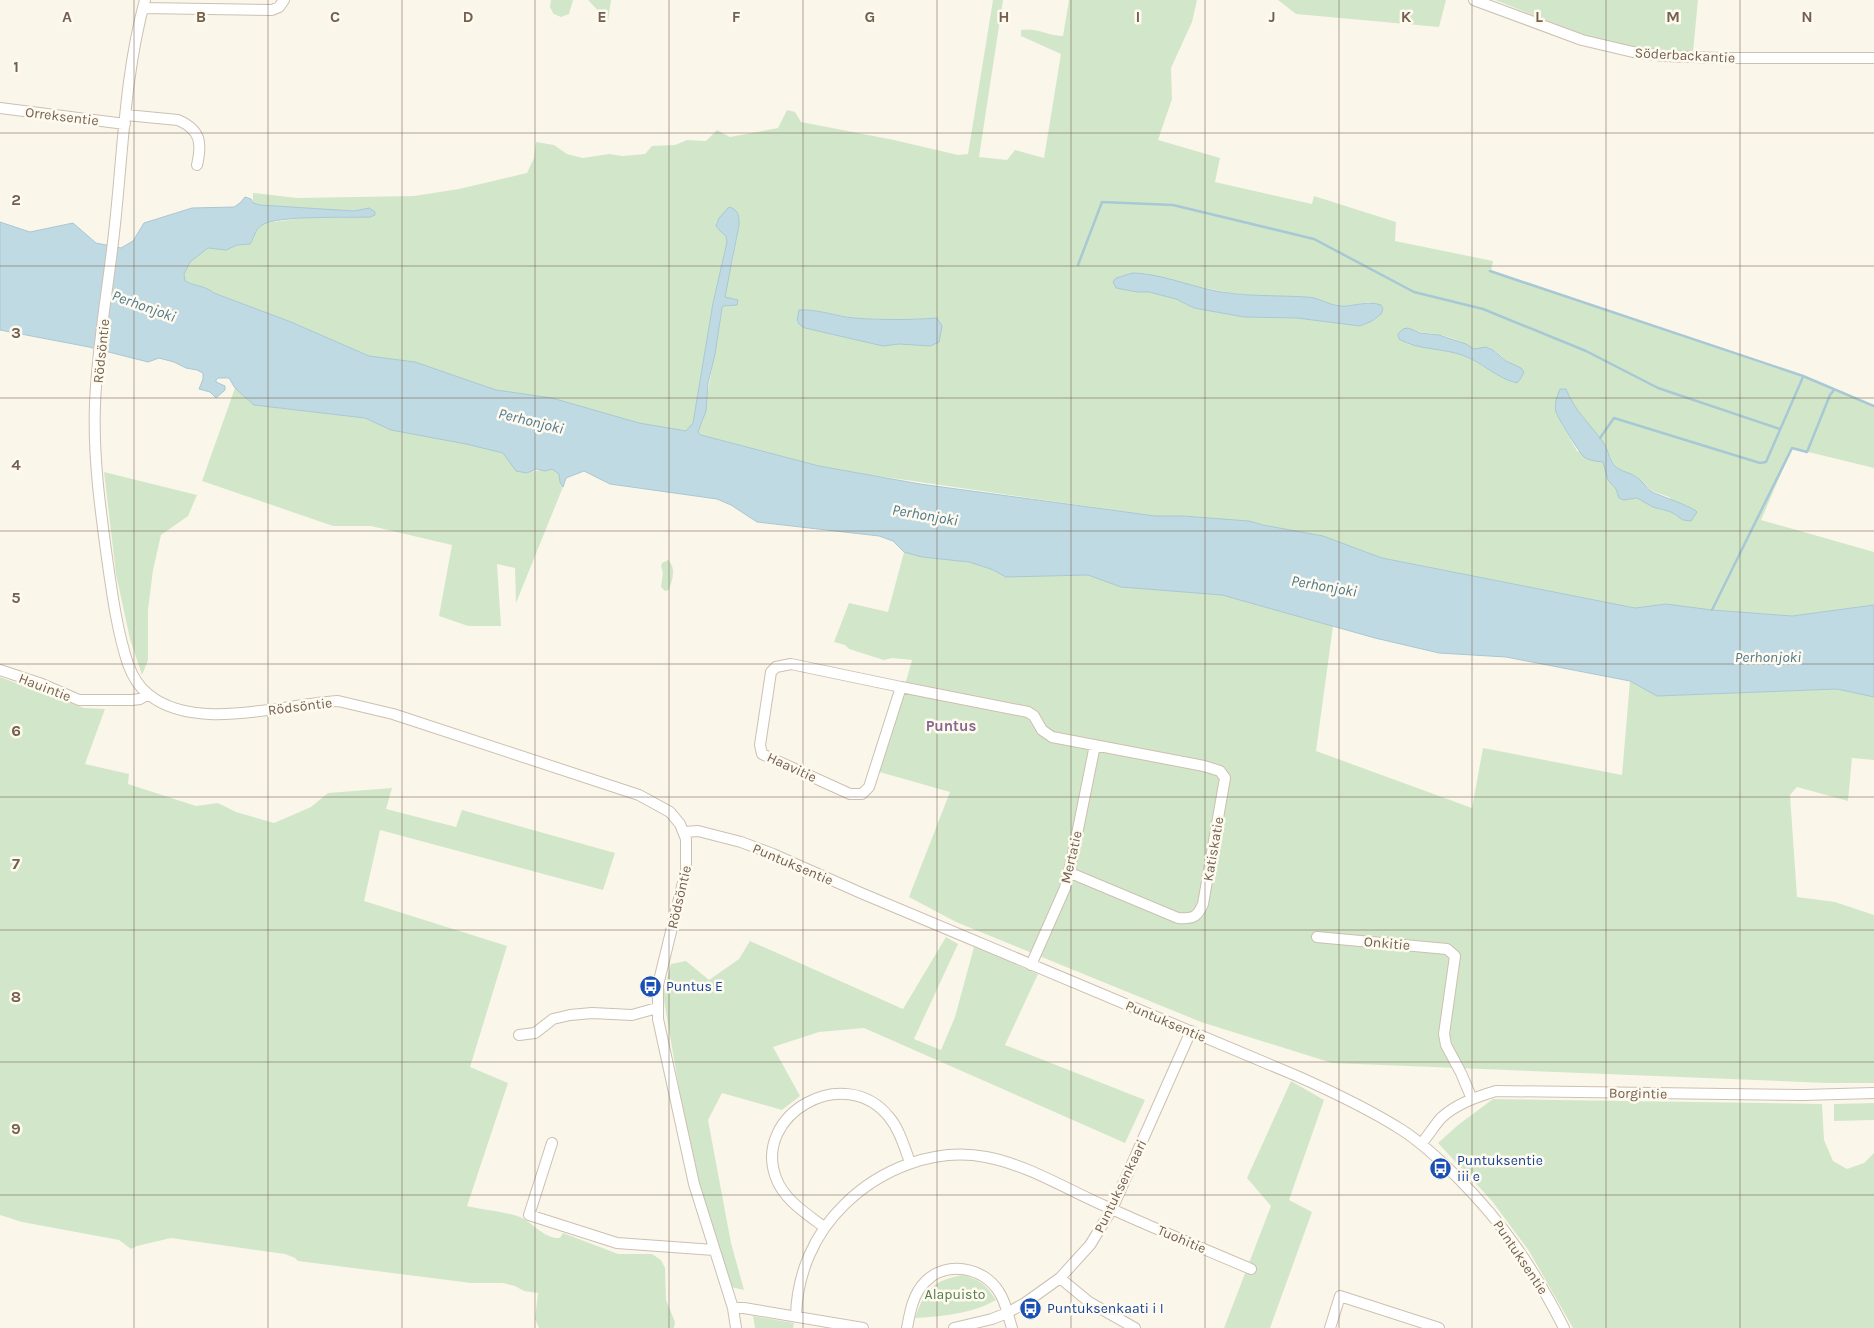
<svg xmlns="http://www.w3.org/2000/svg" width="1874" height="1328" viewBox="0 0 1874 1328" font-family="Karla,sans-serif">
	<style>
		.green { fill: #d2e7c9; fill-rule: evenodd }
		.water { fill: #c0dae3; stroke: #a7c8d4 }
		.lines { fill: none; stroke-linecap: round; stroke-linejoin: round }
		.stream { stroke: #a7c8d4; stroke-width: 2.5 }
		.minor-casing { stroke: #ccc0b1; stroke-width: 12 }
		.minor { stroke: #fff; stroke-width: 10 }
		.grid { fill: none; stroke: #73614f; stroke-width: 1; stroke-opacity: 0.55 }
		.labels { text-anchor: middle; stroke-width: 5; stroke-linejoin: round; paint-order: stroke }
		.street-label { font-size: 14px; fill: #73614f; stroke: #fefaf0 }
		.transit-label { font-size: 14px; fill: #164399; stroke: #fefaf0; text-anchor: start }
		.park-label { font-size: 14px; fill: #547d4c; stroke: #fefaf0 }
		.water-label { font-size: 15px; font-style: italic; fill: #4e798b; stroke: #fefaf0 }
		.neighbourhood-label { font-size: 15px; font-weight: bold; fill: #87678f; stroke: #fefaf0 }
		.grid-label { font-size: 16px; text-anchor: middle; font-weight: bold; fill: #73614f; stroke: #fefaf0; stroke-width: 5; stroke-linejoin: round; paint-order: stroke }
	</style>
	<rect width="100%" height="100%" fill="#fbf6ea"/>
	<path class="green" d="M 551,0 L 573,0 L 569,14 L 561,17 L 554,14 L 554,15 L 550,7 Z
		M 588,0 L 611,0 L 608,21 Z
		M 993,0 L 1003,0 L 979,157 L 1007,160 L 1015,150 L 1044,158 L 1061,54 L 1021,36 L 1021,30 C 1035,27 1049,36 1063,36 L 1069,0 L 1197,0 L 1192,22 L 1171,68 L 1172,99 L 1158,140 L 1220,158 L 1215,182 L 1312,204 L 1314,196 L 1396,222 L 1395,241 L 1493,261 L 1491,271 L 1820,383 L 1874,406 L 1874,468 L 1792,448 L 1761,520 L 1874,552 L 1874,605 L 1792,616 L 1712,610 L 1666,604 L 1635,608 L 1382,558 L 1323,536 L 1263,525 L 1249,521 L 1183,516 L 1155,516 L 871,475 L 819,466 L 701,435 L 698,432 L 703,421 L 722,308 L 723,306 L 730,306 L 734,298 L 725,298 L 725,287 L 732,265 L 739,225 L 719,218 L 716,226 L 720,231 L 726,236 L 727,242 L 713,303 L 693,424 L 686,431 L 639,423 L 552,398 L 496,390 L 415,362 L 369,356 L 291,322 L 214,293 C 204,285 196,287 185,281 L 184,274 L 190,262 L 208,248 L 226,250 L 237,245 L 246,245 L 253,240 C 254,232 258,227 265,223 L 304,218 L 370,217 L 369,208 L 354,211 L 260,205 L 253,203 L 253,193 L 297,198 L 414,196 L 459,189 L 527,173 L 534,158 L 536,142 L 554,145 L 567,154 L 583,158 L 609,154 L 622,156 L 645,154 L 652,146 L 675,145 L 687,140 L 706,141 L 717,130 L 730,137 L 778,128 L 787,110 L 795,112 L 801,122 L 894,140 L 958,155 L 968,154 ZM 1133,273 L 1144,273 L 1170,281 L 1231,293 L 1273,297 L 1309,297 L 1325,303 L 1340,306 L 1355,305 L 1369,302 L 1381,314 L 1372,321 L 1360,326 L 1297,318 L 1244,317 L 1194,308 L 1176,299 L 1149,292 L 1137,292 L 1116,288 L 1116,278 ZM 811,310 L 855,318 L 901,320 L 937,318 L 930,346 L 899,344 L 883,346 L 805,328 ZM 1408,328 C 1422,334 1427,332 1440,335 C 1452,337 1464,343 1474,349 C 1478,349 1484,347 1487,347 C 1496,349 1504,360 1512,365 L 1493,372 L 1467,357 L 1451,351 L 1407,344 ZM 1566,389 L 1571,401 L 1608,452 L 1614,464 L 1621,471 L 1636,476 L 1652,491 L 1669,497 L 1673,501 L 1682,505 L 1688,506 L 1677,517 L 1671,512 L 1661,510 L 1637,498 L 1623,500 L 1619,498 L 1616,489 L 1608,480 L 1603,462 L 1577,451 L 1556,413 Z
		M 1278,0 L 1446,0 L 1439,27 L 1296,14 Z
		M 1495,0 L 1698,0 L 1693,52 L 1640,49 L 1599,39 L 1584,35 Z
		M 235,388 L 254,405 L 365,418 L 391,430 L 466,444 L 503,453 L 527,473 C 537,469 542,472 552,468 L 559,474 L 560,482 L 563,487 L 516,603 L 515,568 L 497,564 L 501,626 L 468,626 L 439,616 L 452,545 L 371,526 L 333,526 L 202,481 Z
		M 104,472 L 197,495 L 188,516 L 161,535 L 153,570 L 148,610 L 148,660 L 142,675 L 130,639 L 116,574 Z
		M 904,552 L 922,557 L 969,562 L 991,569 L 1006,577 L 1089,575 L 1121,587 L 1222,595 L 1333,626 L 1316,751 L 1472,808 L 1483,748 L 1622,775 L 1630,681 L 1657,696 L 1837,689 L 1874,697 L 1874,760 L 1852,758 L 1848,801 L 1797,787 L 1790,795 L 1797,897 L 1835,902 L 1874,915 L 1874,1083 L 1827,1083 L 1332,1063 L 1201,1022 L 956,922 L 909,897 L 950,792 L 876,771 L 891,734 L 912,660 L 892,658 L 884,660 L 849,649 L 845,645 L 834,642 L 849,603 L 888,612 Z
		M 668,560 C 677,569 672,580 669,590 L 665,591 L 661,587 L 663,573 L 661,566 L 662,563 Z
		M 0,677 L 84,708 L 105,709 L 85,764 L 129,774 L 128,784 L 196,806 L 218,803 L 236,812 L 274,823 L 311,807 L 328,793 L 392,788 L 386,809 L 456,827 L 462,810 L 615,853 L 603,890 L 380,830 L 364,901 L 507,946 L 470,1067 L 508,1083 L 467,1206 C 482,1210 510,1212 522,1218 C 535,1225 545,1239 560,1238 L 563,1233 L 618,1254 L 652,1254 L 661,1260 L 665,1268 L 666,1300 L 675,1322 L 674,1328 L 539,1328 L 535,1319 L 538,1293 L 524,1291 L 515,1286 L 503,1283 L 471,1283 L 298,1261 L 295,1258 L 285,1254 L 171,1238 L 137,1246 L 131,1249 L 119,1240 L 22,1222 L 0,1215 Z
		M 946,937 L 958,944 L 914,1039 L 941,1050 L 955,1017 L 974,947 L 1038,974 L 1005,1045 L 1145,1100 L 1125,1143 L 864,1028 L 819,1032 L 773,1047 L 800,1096 L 782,1110 L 722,1093 L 708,1120 L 731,1243 L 744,1290 L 731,1287 L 702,1194 L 685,1123 L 663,995 L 671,964 L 686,961 L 709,980 L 739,959 L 750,941 L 903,1009 Z
		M 1291,1081 L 1324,1100 L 1289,1200 L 1312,1212 L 1270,1328 L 1224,1328 L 1271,1206 L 1247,1178 Z
		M 1493,1099 L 1822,1104 L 1824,1140 L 1833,1161 L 1847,1169 L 1864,1163 L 1874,1153 L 1874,1328 L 1573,1328 L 1529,1251 L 1492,1201 L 1438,1143 L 1458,1125 Z
		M 1874,1103 L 1874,1120 L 1834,1121 L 1834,1104 Z
		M 963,1275 C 981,1280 986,1285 996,1300 C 974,1313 940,1317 915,1318 C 925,1290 933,1280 963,1275 Z
		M 753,1316 L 794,1323 L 793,1328 L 755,1328 Z"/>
	<path class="water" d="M 245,197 L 251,199 L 253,203 L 260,205 L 354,211 L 369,208 L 375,212 L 375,215 L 370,217 C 349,218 276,215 262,225 C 254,230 255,237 250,244 L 237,245 L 226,250 L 208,248 L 190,262 L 184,274 L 185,281 C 196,287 204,285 214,293 L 291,322 L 369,356 L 415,362 L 496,390 L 552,398 L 639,423 L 686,431 L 693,423 L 713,303 L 727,242 L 726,236 L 720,231 L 716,226 L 719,218 L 729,207 C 739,210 739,216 739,225 L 725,297 L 738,300 L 737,305 L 723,306 L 722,308 L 715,354 L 708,383 L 706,411 L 698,432 L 701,435 L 819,466 L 920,484 L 1155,516 L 1183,516 L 1249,521 L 1263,525 L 1323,536 L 1382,558 L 1635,608 L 1666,604 L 1712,610 L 1792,616 L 1874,605 L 1874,697 L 1837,689 L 1657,696 L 1630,681 L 1506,657 L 1439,653 L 1375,638 L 1222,595 L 1121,587 L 1088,575 L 1006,577 L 991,569 L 969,562 L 922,557 L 904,552 L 893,541 L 879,536 L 757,522 L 731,505 L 717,499 L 610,484 L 584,471 L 566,478 L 563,487 L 560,482 L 559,474 L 552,469 L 545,471 L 536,469 L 527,473 L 516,471 L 503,453 L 466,444 L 391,430 L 365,418 L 254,405 L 235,388 L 229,378 L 218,378 L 216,380 L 216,382 L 225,386 L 225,390 L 216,398 L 210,392 L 199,389 L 203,379 L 203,373 L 197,370 L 186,368 L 174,362 L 159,358 L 148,362 L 89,347 L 0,330 L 0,222 L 30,232 L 73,223 L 96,243 L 121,248 L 133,241 L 144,223 L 192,208 L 234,207 L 240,203 Z
		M 1133,273 C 1156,273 1188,285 1211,290 C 1243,297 1274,295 1306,297 C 1318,297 1328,305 1340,306 C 1354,307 1367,300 1381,305 L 1383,309 L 1381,314 L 1372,321 L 1360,326 L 1297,318 L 1244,317 L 1194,308 L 1176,299 L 1149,292 L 1137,292 L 1116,288 L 1113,282 L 1116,278 Z
		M 799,310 C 818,309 835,316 854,318 C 881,320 910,320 937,318 L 942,326 L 939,342 L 930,346 L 899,344 L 883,346 L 805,328 L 799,324 L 797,320 Z
		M 1408,328 L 1420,333 L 1439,335 L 1466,344 L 1474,349 L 1486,347 L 1493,350 L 1506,361 L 1521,368 L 1524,372 L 1521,378 L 1517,383 C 1496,378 1482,362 1462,355 C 1442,348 1417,350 1399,339 L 1398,334 L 1403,329 Z
		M 1560,389 L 1566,389 C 1574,410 1590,424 1603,442 C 1608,449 1609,459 1615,466 C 1622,472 1628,472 1635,476 C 1642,480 1646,488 1652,492 C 1661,496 1693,507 1697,512 L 1691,521 L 1683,520 L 1671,512 L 1653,507 L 1637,498 L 1623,500 L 1619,498 L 1616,489 L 1608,480 L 1603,462 C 1596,461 1590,461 1584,457 C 1580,454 1558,418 1556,412 C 1554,404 1557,396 1560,389 Z"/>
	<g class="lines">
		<path class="stream" d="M 1078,265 L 1102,202 L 1173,205 L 1314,239 L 1414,292 L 1483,309 L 1586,351 L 1658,388 L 1780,429
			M 1490,271 L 1803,376 L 1874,406
			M 1600,438 L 1614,418 L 1760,463 L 1766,462 L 1803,377
			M 1712,610 L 1792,448 L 1807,452 L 1830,395 L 1834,390"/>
		<defs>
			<path id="minor" d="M 145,0 C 125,73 123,150 115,224 C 109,284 97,345 95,404 C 93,456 100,507 107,558 C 112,593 117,631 128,664 C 132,675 139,687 148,694 C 195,733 282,704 338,701 L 393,714 L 639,795 L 670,812 L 680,824 L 686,839 L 686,870 L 658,985 L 658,1019 L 694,1184 L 733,1308 L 736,1328
				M 1474,0 L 1582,40 L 1633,52 L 1664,56 L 1721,58 L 1874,58
				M 143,8 L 272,10 L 279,7 L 284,0
				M 0,108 L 125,124
				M 126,115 L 178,120 C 201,130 202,143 197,165
				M 791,664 L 901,687 L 869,787 L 862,794 L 850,794 L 762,754 L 760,745 L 771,672 L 776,667 Z
				M 0,670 L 42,684 L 79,700 L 132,700 L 140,699 L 148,694
				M 901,687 L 1028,712 L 1034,716 L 1042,730 L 1052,737 L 1204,766 L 1220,771 L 1225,778 L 1203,904 C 1197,918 1192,919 1178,918 L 1068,872
				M 685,832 L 698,831 L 741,842 L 773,854 L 861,893 L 1297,1076 C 1333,1092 1369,1109 1402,1130 C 1422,1143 1440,1160 1457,1177 C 1504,1224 1534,1269 1564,1328
				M 1317,937 L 1447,949 L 1455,956 L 1444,1034 L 1446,1045 L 1461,1073 L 1472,1099
				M 1031,965 L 1065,888 L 1073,854 L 1095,745
				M 519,1035 L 535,1033 L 553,1019 L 570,1015 L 592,1013 L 632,1015 L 657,1008
				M 552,1143 L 529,1215 L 617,1243 L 714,1250
				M 1421,1144 C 1428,1136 1434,1126 1441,1118 C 1456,1104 1476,1097 1496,1091 L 1803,1095 L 1874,1093
				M 824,1227 C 807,1214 784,1200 776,1178 C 752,1114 845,1062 889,1117 C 900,1130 904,1147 910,1162
				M 1060,1278 L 1089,1302 L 1135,1328
				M 733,1308 L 744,1308 L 863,1328
				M 796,1316 C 797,1274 814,1234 844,1205 C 880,1169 935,1147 986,1157 C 1028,1165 1066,1189 1105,1206 C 1153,1228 1202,1248 1251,1269
				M 907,1328 C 910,1312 913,1294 925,1282 C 946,1260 984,1267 999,1292 C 1006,1302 1008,1316 1012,1328
				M 954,1328 L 992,1319 L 1007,1313 L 1025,1303 L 1060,1278 L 1090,1245 L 1112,1209 L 1191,1031
				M 1330,1328 L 1340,1296 L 1439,1328"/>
		</defs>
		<use href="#minor" class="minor-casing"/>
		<use href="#minor" class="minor"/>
	</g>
	<path class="grid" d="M 134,0 L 134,1328M 268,0 L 268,1328M 402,0 L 402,1328M 535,0 L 535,1328M 669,0 L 669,1328M 803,0 L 803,1328M 937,0 L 937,1328M 1071,0 L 1071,1328M 1205,0 L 1205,1328M 1339,0 L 1339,1328M 1472,0 L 1472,1328M 1606,0 L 1606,1328M 1740,0 L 1740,1328M 0,133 L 1874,133M 0,266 L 1874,266M 0,398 L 1874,398M 0,531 L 1874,531M 0,664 L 1874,664M 0,797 L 1874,797M 0,930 L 1874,930M 0,1062 L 1874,1062M 0,1195 L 1874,1195"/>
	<defs>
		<symbol id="bus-disc" viewBox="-11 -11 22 22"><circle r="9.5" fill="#1a4fb4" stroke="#fefaf0"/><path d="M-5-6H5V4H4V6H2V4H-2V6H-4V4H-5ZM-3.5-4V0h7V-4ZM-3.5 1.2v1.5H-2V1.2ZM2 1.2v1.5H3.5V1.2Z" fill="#fff"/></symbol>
	</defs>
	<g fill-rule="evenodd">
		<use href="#bus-disc" x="638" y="974" width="25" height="25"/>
		<use href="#bus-disc" x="1428" y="1156" width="25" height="25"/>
		<use href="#bus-disc" x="1018" y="1296" width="25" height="25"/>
	</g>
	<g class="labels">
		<g class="street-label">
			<text transform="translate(1685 55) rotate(3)" y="5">Söderbackantie</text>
			<text transform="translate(62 116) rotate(7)" y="5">Orreksentie</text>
			<text transform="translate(101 351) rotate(-84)" y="5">Rödsöntie</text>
			<text transform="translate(45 687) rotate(21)" y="5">Hauintie</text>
			<text transform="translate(300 706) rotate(-7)" y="5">Rödsöntie</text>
			<text transform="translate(792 767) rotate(25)" y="5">Haavitie</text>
			<text transform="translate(1213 849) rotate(-80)" y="5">Katiskatie</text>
			<text transform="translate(1071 857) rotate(-77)" y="5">Mertatie</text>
			<text transform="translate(793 864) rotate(23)" y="5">Puntuksentie</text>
			<text transform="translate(679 897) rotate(-77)" y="5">Rödsöntie</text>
			<text transform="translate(1387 943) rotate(5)" y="5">Onkitie</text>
			<text transform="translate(1166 1021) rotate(23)" y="5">Puntuksentie</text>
			<text transform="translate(1638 1093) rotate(1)" y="5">Borgintie</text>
			<text transform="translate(1120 1186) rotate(-64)" y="5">Puntuksenkaari</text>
			<text transform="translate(1182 1239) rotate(23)" y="5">Tuohitie</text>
			<text transform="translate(1521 1257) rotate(56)" y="5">Puntuksentie</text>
		</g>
		<g class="transit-label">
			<text x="666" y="991">Puntus E</text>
			<text x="1457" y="1165">Puntuksentie<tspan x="1457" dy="16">iii e</tspan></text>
			<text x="1047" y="1313">Puntuksenkaati i I</text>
		</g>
		<g class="park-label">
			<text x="955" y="1299">Alapuisto</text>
		</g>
		<g class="water-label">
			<text transform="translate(144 306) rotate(20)" y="5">Perhonjoki</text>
			<text transform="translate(531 421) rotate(14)" y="5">Perhonjoki</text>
			<text transform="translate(925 515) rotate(10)" y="5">Perhonjoki</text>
			<text transform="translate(1324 586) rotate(10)" y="5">Perhonjoki</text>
			<text x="1768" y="662">Perhonjoki</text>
		</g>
		<g class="neighbourhood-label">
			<text x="951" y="731">Puntus</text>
		</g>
	</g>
	<g class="grid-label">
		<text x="67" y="22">A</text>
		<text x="201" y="22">B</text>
		<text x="335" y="22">C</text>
		<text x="468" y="22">D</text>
		<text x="602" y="22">E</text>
		<text x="736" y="22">F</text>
		<text x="870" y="22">G</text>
		<text x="1004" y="22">H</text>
		<text x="1138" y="22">I</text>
		<text x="1272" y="22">J</text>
		<text x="1406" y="22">K</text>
		<text x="1539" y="22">L</text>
		<text x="1673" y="22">M</text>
		<text x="1807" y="22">N</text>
		<text x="16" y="72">1</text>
		<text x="16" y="205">2</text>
		<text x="16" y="338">3</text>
		<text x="16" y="470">4</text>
		<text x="16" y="603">5</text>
		<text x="16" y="736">6</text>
		<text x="16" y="869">7</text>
		<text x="16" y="1002">8</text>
		<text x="16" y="1134">9</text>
	</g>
</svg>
